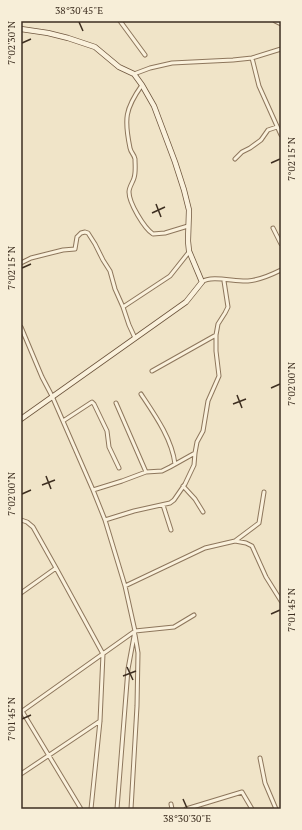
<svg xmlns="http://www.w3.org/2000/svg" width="302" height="830" viewBox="0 0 302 830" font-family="'PT Serif',serif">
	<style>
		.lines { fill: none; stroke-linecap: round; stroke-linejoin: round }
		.street-casing { stroke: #8d765c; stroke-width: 5 }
		.secondary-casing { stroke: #6f573f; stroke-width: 6 }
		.street { stroke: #faf1dc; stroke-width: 3 }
		.secondary { stroke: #faf1dc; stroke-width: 4.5 }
		.ticks { fill: none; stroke: #3d2e20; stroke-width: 1.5 }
		.neatline { fill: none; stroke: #3d2e20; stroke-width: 1.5 }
		.ticks-label { font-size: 10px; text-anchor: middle; fill: #3d2e20 }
	</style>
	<rect width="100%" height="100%" fill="#f0e4c8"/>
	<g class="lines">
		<defs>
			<path id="street" d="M 120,21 L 145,55
				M 275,21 L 281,24
				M 252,58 L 259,86 L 281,135
				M 134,74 L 150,68 L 172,63 L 233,60 L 252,58 L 281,49
				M 142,85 C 125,109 124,119 130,148 C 131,153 134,154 135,159 C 135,165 136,172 134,178 C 133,182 129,187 129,192 C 129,203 144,228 153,234 L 165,233 L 188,226
				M 235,159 L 242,152 L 250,148 L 261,140 L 268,130 L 277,127
				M 273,228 L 281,244
				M 21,263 L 31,258 L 63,250 L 75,249 L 77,237 L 81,233 L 85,232 L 88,233 L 95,244 L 103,260 L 110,271 L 115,289 L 123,307
				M 202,282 C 211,275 235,282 248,281 C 260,280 271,275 281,270
				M 21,327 L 42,377 L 52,396 L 93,490 L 105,520 L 125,586 L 135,631 L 128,669 L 117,809
				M 135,338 L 129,325 L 123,307 L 170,276 L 189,252
				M 152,371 L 216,335
				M 141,394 C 155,415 172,439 175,464
				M 116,403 L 146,472
				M 63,421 L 92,402 L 94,404 L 107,431 L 109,447 L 119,468
				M 183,486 L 195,499 L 203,512
				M 93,490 L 122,481 L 146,472 L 162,471 L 170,467 L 195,453
				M 163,505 L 171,530
				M 21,520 L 27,522 L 33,527 L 56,568
				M 105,520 L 134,511 L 170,503 L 174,500 L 185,484 L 194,465 L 195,453 L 197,442 L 203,431 L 208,401 L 219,376 L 216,351 L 216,335 L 218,324 L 225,313 L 228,307 L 224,281
				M 235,541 L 259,523 L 264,492
				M 125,586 L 205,548 L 235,541 L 246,543 L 252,546 L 266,577 L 281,601
				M 21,593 L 56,568 L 103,654 L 100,721 L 91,809
				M 22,711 L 81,809
				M 21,712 L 135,631 L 174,627 L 194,615
				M 260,758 L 265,783 L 276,809
				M 21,774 L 100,721
				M 171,804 L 172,809
				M 131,809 L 137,706 L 138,653 L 135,635
				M 186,809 L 242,792 L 252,809"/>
			<path id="secondary" d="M 21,29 L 48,33 L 68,38 L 95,47 L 119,67 L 134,74 L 142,85 L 154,106 L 175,162 L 184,190 L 189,210 L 188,241 L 189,251 L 202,282 L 186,302 L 21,419"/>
		</defs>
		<use href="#street" class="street-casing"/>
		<use href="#secondary" class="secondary-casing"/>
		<use href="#street" class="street"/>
		<use href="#secondary" class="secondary"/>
	</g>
	<path class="ticks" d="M 79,22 L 83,31M 22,43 L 31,39M 271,163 L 280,159M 156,204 L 161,217M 152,213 L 165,207M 22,268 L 31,264M 271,388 L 280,384M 237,395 L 242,408M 233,404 L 246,399M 46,476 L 51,489M 42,485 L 55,480M 22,494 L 31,490M 271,614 L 280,610M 127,667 L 133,680M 123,676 L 136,671M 22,719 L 31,715M 183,799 L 187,808"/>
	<rect width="302" height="830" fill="none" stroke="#f7eed8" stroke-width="44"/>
	<rect x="22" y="22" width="258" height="786" class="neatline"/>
	<g class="ticks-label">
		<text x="79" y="14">38°30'45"E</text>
		<text transform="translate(11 43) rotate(-90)" y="4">7°02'30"N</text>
		<text transform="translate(291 159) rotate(-90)" y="4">7°02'15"N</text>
		<text transform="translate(11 268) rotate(-90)" y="4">7°02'15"N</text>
		<text transform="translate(291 384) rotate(-90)" y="4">7°02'00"N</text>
		<text transform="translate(11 494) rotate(-90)" y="4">7°02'00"N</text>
		<text transform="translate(291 610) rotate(-90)" y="4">7°01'45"N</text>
		<text transform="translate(11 719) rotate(-90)" y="4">7°01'45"N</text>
		<text x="187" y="822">38°30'30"E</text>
	</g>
</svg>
